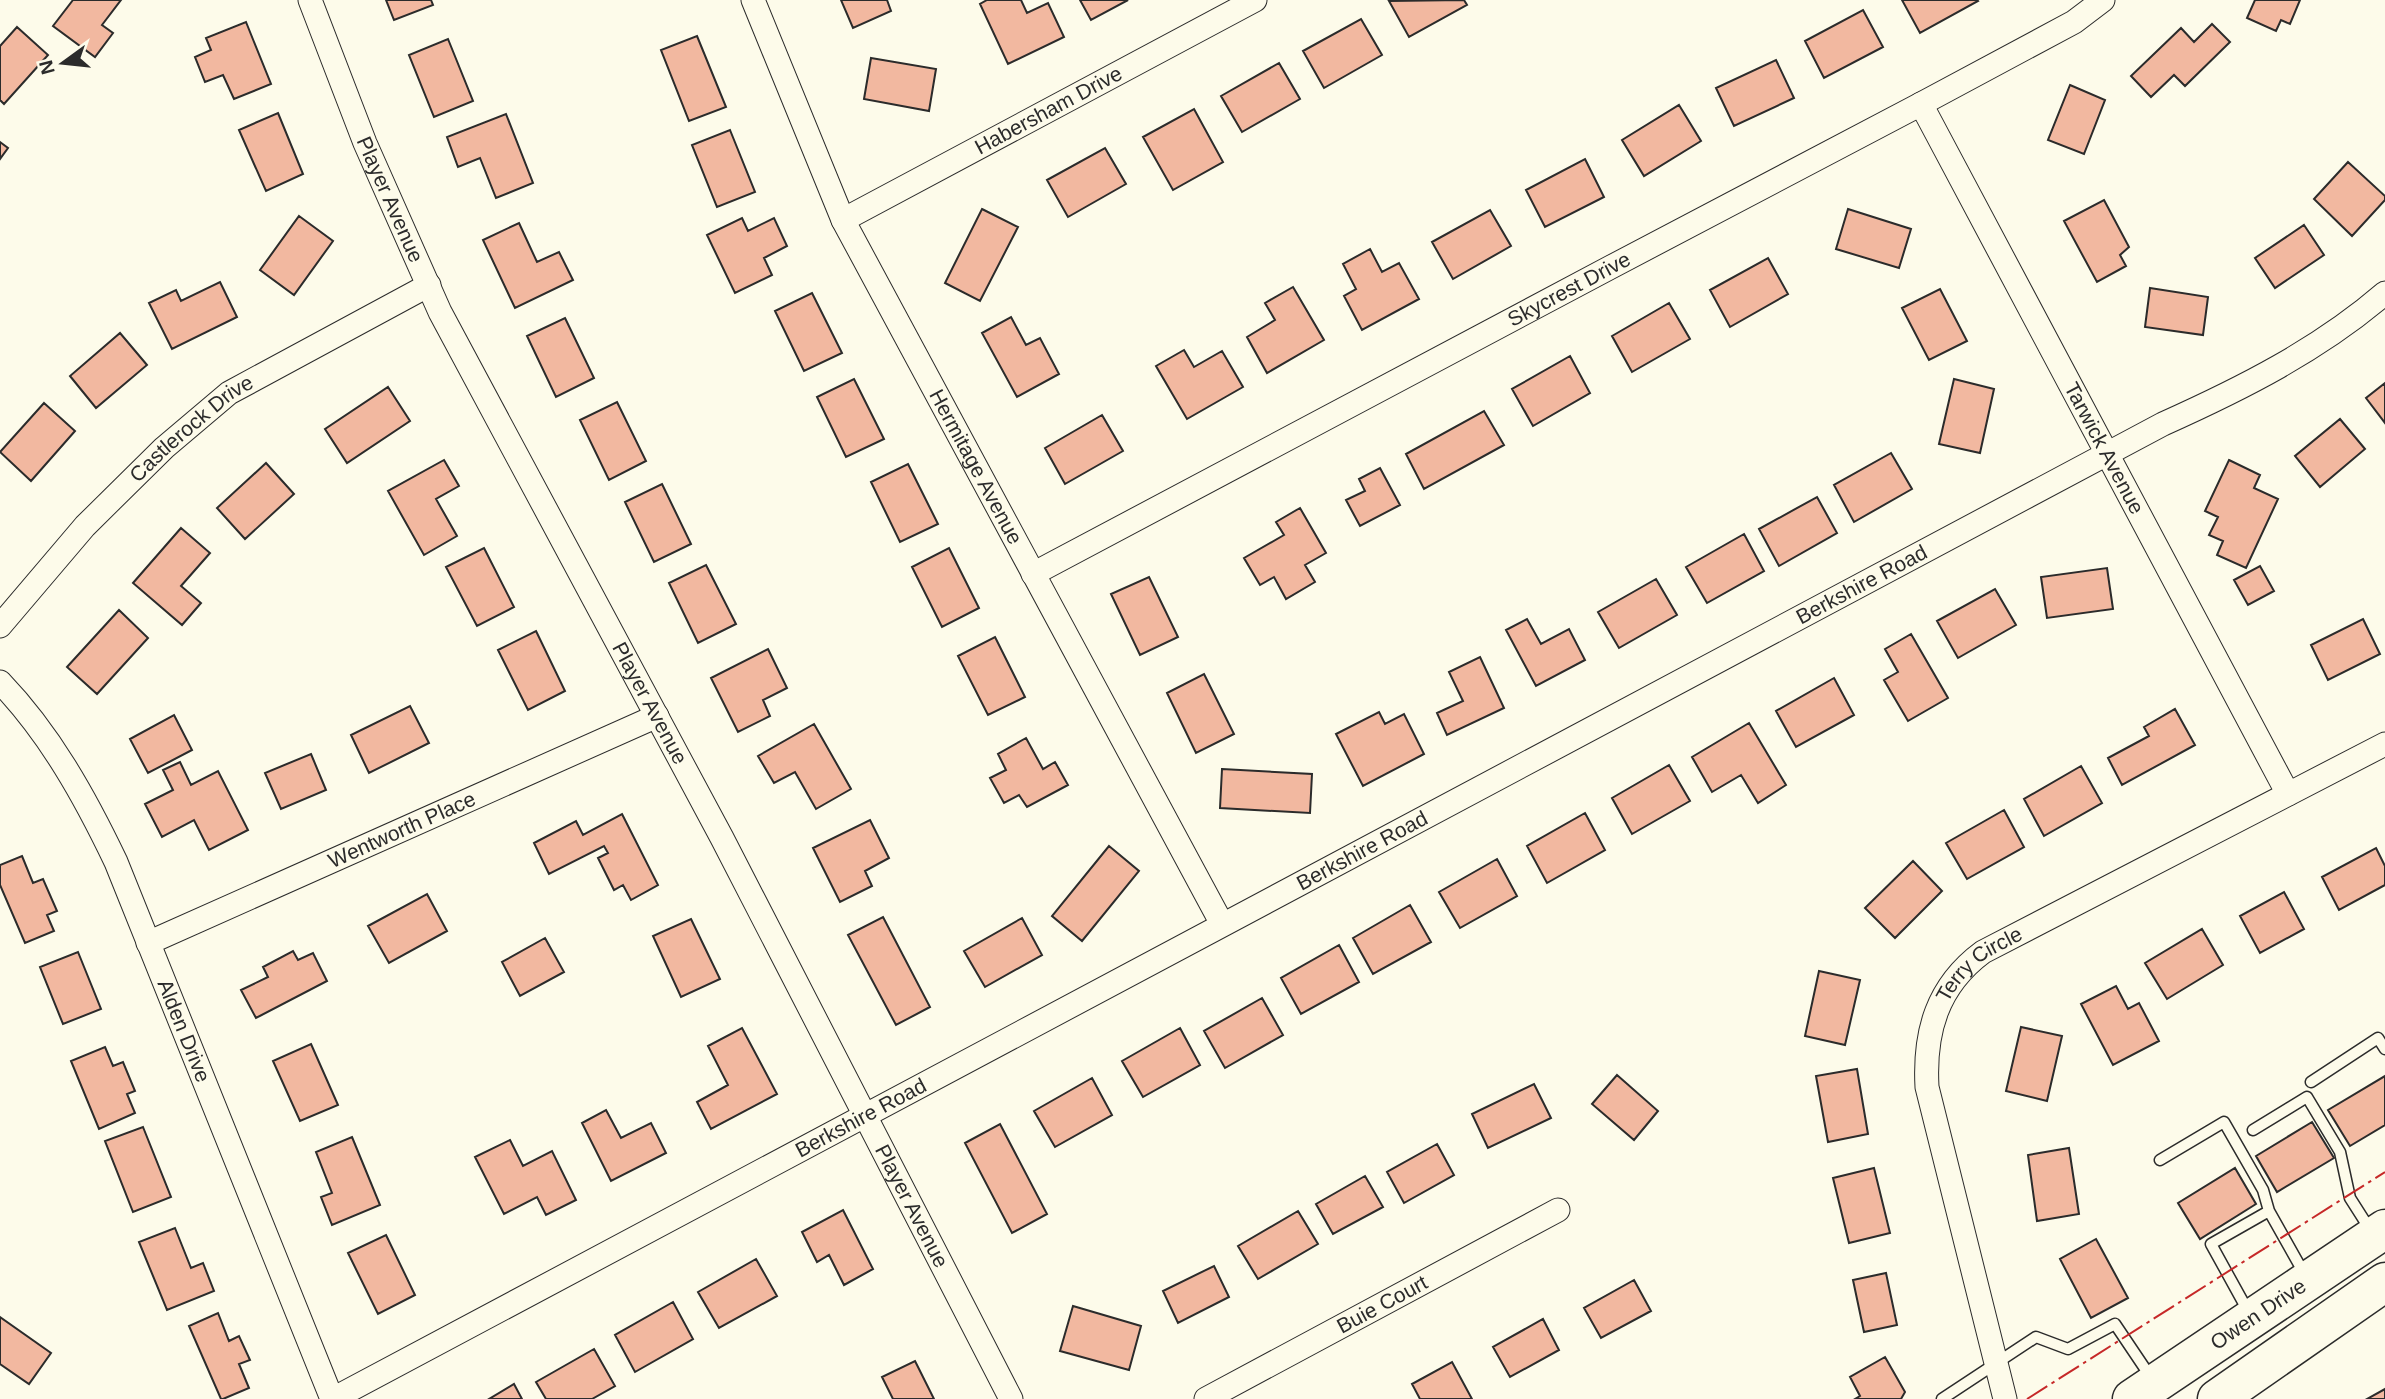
<svg xmlns="http://www.w3.org/2000/svg" width="2385" height="1399" viewBox="0 0 2385 1399" font-family="Arial,sans-serif">
	<style>
		.building { fill: #f2b8a0; stroke: #2b2b2b; stroke-width: 2 }
		.lines { fill: none; stroke-linecap: round; stroke-linejoin: round }
		.service-casing { stroke: #2b2b2b; stroke-width: 13 }
		.minor-casing { stroke: #2b2b2b; stroke-width: 25 }
		.trunk-casing { stroke: #2b2b2b; stroke-width: 41 }
		.service { stroke: #fdfbea; stroke-width: 10 }
		.minor { stroke: #fdfbea; stroke-width: 23 }
		.trunk { stroke: #fdfbea; stroke-width: 38 }
		.power { stroke: #c62828; stroke-width: 2; stroke-dasharray: 24 5 3.5 5; stroke-linecap: butt }
		.labels { text-anchor: middle; stroke-width: 5; stroke-linejoin: round; paint-order: stroke }
		.street-label { font-size: 21px; fill: #2b2b2b; stroke: #fdfbea }
	</style>
	<rect width="100%" height="100%" fill="#fdfbea"/>
	<path class="building" d="M 73,0 L 121,0 L 102,25 L 113,33 L 95,57 L 53,26 Z
		M 386,0 L 431,0 L 433,5 L 394,20 Z
		M 841,0 L 887,0 L 891,11 L 853,28 Z
		M 987,0 L 1021,0 L 1027,13 L 1048,3 L 1064,37 L 1008,64 L 980,4 Z
		M 1080,0 L 1128,0 L 1091,20 Z
		M 1464,0 L 1467,5 L 1409,37 L 1389,1 Z
		M 1902,0 L 1977,0 L 1978,1 L 1920,33 Z
		M 2255,0 L 2300,0 L 2290,24 L 2281,20 L 2276,31 L 2247,18 Z
		M 1863,10 L 1883,47 L 1824,78 L 1805,41 Z
		M 1361,19 L 1382,55 L 1324,88 L 1303,51 Z
		M 246,22 L 271,84 L 234,99 L 223,75 L 205,82 L 195,57 L 211,50 L 206,38 Z
		M 2212,24 L 2230,42 L 2185,86 L 2174,75 L 2151,97 L 2131,76 L 2181,28 L 2194,42 Z
		M 17,27 L 48,55 L 4,104 L 0,100 L 0,46 Z
		M 697,36 L 726,107 L 689,121 L 661,50 Z
		M 448,39 L 473,101 L 434,117 L 409,55 Z
		M 871,58 L 936,69 L 929,111 L 864,99 Z
		M 1776,60 L 1794,98 L 1734,126 L 1716,88 Z
		M 1279,63 L 1300,99 L 1242,132 L 1221,96 Z
		M 2070,85 L 2105,100 L 2084,154 L 2048,140 Z
		M 1679,105 L 1701,141 L 1644,176 L 1622,140 Z
		M 1194,109 L 1223,162 L 1173,190 L 1143,137 Z
		M 278,113 L 303,174 L 266,191 L 239,130 Z
		M 506,114 L 533,183 L 496,198 L 480,158 L 458,167 L 447,137 Z
		M 730,130 L 755,192 L 717,207 L 692,145 Z
		M 0,142 L 8,148 L 0,159 Z
		M 1105,148 L 1126,184 L 1068,217 L 1047,180 Z
		M 1585,159 L 1604,197 L 1545,227 L 1526,190 Z
		M 2348,162 L 2385,196 L 2385,200 L 2352,236 L 2314,199 Z
		M 2104,200 L 2129,247 L 2120,255 L 2126,266 L 2097,282 L 2064,221 Z
		M 982,209 L 1018,227 L 980,301 L 945,283 Z
		M 1848,209 L 1911,229 L 1899,268 L 1836,249 Z
		M 1490,210 L 1511,246 L 1453,279 L 1432,242 Z
		M 299,216 L 333,241 L 294,295 L 260,270 Z
		M 742,218 L 748,231 L 774,218 L 787,246 L 764,258 L 772,275 L 735,293 L 707,235 Z
		M 519,223 L 537,262 L 559,252 L 573,280 L 515,308 L 483,240 Z
		M 2304,225 L 2324,255 L 2275,288 L 2255,258 Z
		M 1370,249 L 1382,272 L 1399,263 L 1419,299 L 1362,330 L 1344,296 L 1356,289 L 1343,264 Z
		M 1768,258 L 1788,294 L 1730,327 L 1710,290 Z
		M 220,282 L 237,317 L 172,349 L 149,303 L 176,290 L 181,301 Z
		M 1293,287 L 1324,340 L 1267,373 L 1247,337 L 1275,320 L 1265,303 Z
		M 2150,288 L 2208,297 L 2203,335 L 2145,327 Z
		M 1940,289 L 1967,341 L 1929,360 L 1902,308 Z
		M 812,293 L 842,353 L 804,371 L 775,311 Z
		M 1669,303 L 1690,339 L 1632,372 L 1612,336 Z
		M 1011,317 L 1026,345 L 1040,338 L 1059,374 L 1017,397 L 982,333 Z
		M 565,318 L 594,378 L 556,397 L 527,336 Z
		M 120,333 L 147,365 L 96,408 L 70,376 Z
		M 1184,350 L 1194,367 L 1222,351 L 1243,387 L 1187,419 L 1156,366 Z
		M 1570,356 L 1590,393 L 1533,426 L 1512,389 Z
		M 854,379 L 884,439 L 846,457 L 817,397 Z
		M 1954,379 L 1994,389 L 1980,453 L 1939,444 Z
		M 2385,383 L 2385,423 L 2366,398 Z
		M 388,387 L 410,421 L 347,463 L 325,429 Z
		M 617,402 L 646,461 L 609,480 L 580,420 Z
		M 44,403 L 75,431 L 31,481 L 0,452 Z
		M 1484,411 L 1504,445 L 1424,489 L 1406,454 Z
		M 1102,415 L 1123,451 L 1065,484 L 1045,448 Z
		M 2340,419 L 2365,449 L 2320,487 L 2295,456 Z
		M 1891,453 L 1912,489 L 1854,522 L 1834,485 Z
		M 444,460 L 459,486 L 436,499 L 457,536 L 424,555 L 388,491 Z
		M 2229,460 L 2260,475 L 2254,488 L 2278,499 L 2246,568 L 2217,555 L 2223,541 L 2209,535 L 2218,517 L 2205,511 Z
		M 266,463 L 294,494 L 245,539 L 217,508 Z
		M 908,464 L 938,524 L 900,542 L 871,482 Z
		M 1380,468 L 1400,505 L 1360,526 L 1346,500 L 1365,491 L 1359,479 Z
		M 662,484 L 691,544 L 654,562 L 625,502 Z
		M 1817,497 L 1837,533 L 1779,566 L 1759,529 Z
		M 1300,508 L 1326,553 L 1305,565 L 1315,582 L 1286,599 L 1274,577 L 1260,585 L 1244,558 L 1284,535 L 1276,522 Z
		M 181,528 L 210,553 L 181,586 L 201,603 L 182,625 L 133,583 Z
		M 1744,534 L 1764,571 L 1707,603 L 1686,567 Z
		M 484,548 L 514,607 L 477,626 L 446,567 Z
		M 949,548 L 979,608 L 942,627 L 912,567 Z
		M 706,565 L 736,624 L 698,643 L 669,583 Z
		M 2260,566 L 2274,591 L 2248,605 L 2234,580 Z
		M 2107,568 L 2113,609 L 2047,618 L 2041,577 Z
		M 1149,577 L 1178,637 L 1140,655 L 1111,594 Z
		M 1656,579 L 1677,615 L 1619,648 L 1598,612 Z
		M 1995,589 L 2016,625 L 1958,658 L 1937,621 Z
		M 119,610 L 148,638 L 97,694 L 67,667 Z
		M 1527,619 L 1541,644 L 1569,629 L 1585,660 L 1536,686 L 1506,630 Z
		M 2363,619 L 2380,654 L 2328,680 L 2311,645 Z
		M 536,631 L 565,691 L 528,710 L 498,650 Z
		M 1911,634 L 1948,698 L 1908,721 L 1884,680 L 1898,672 L 1885,649 Z
		M 995,637 L 1025,697 L 988,715 L 958,656 Z
		M 768,649 L 787,688 L 763,700 L 770,716 L 738,732 L 711,678 Z
		M 1480,657 L 1504,708 L 1447,735 L 1437,713 L 1463,701 L 1449,672 Z
		M 1204,674 L 1234,734 L 1196,753 L 1167,693 Z
		M 1834,678 L 1854,715 L 1796,747 L 1776,711 Z
		M 410,706 L 429,743 L 369,773 L 351,735 Z
		M 2175,709 L 2195,745 L 2122,785 L 2108,758 L 2149,736 L 2144,727 Z
		M 1379,712 L 1385,724 L 1404,714 L 1424,754 L 1363,786 L 1336,734 Z
		M 174,715 L 192,750 L 148,773 L 130,739 Z
		M 1749,723 L 1786,785 L 1758,803 L 1741,775 L 1712,792 L 1692,757 Z
		M 814,724 L 851,789 L 816,809 L 795,772 L 774,783 L 758,756 Z
		M 1026,738 L 1043,769 L 1055,762 L 1068,785 L 1027,807 L 1019,795 L 1004,803 L 990,778 L 1006,770 L 998,754 Z
		M 311,754 L 326,790 L 281,809 L 265,773 Z
		M 180,762 L 191,785 L 218,771 L 248,830 L 209,850 L 194,820 L 162,837 L 145,804 L 173,790 L 163,770 Z
		M 1669,765 L 1690,801 L 1632,834 L 1612,798 Z
		M 2081,766 L 2102,803 L 2044,836 L 2024,799 Z
		M 1222,769 L 1312,774 L 1310,813 L 1220,808 Z
		M 2004,810 L 2024,847 L 1967,879 L 1946,843 Z
		M 1585,813 L 1605,850 L 1547,883 L 1527,846 Z
		M 622,814 L 658,885 L 631,900 L 623,885 L 614,890 L 598,858 L 608,853 L 604,846 L 549,874 L 534,843 L 576,821 L 583,835 Z
		M 870,820 L 889,858 L 865,871 L 872,886 L 840,902 L 813,848 Z
		M 1109,846 L 1139,871 L 1082,941 L 1052,916 Z
		M 2376,848 L 2385,866 L 2385,885 L 2339,910 L 2322,877 Z
		M 22,856 L 33,883 L 43,879 L 57,911 L 47,915 L 54,931 L 25,943 L 0,885 L 0,865 Z
		M 1497,859 L 1517,896 L 1460,928 L 1439,892 Z
		M 1913,861 L 1942,891 L 1895,938 L 1865,908 Z
		M 2284,892 L 2304,929 L 2260,953 L 2240,916 Z
		M 427,894 L 447,931 L 389,963 L 368,926 Z
		M 1410,905 L 1431,942 L 1373,974 L 1353,938 Z
		M 883,917 L 930,1007 L 896,1025 L 848,935 Z
		M 1022,918 L 1042,955 L 985,987 L 964,951 Z
		M 691,919 L 720,979 L 681,997 L 653,936 Z
		M 2202,929 L 2223,965 L 2167,999 L 2145,963 Z
		M 545,938 L 564,972 L 520,996 L 502,962 Z
		M 1339,945 L 1359,982 L 1301,1014 L 1281,978 Z
		M 293,951 L 298,960 L 313,953 L 327,981 L 256,1018 L 241,990 L 268,977 L 263,967 Z
		M 78,952 L 101,1009 L 63,1024 L 40,967 Z
		M 1819,971 L 1860,980 L 1845,1045 L 1805,1036 Z
		M 2116,986 L 2128,1009 L 2139,1003 L 2159,1041 L 2113,1065 L 2081,1004 Z
		M 1262,998 L 1283,1035 L 1225,1068 L 1204,1031 Z
		M 2021,1027 L 2062,1036 L 2047,1101 L 2006,1091 Z
		M 742,1028 L 777,1094 L 711,1129 L 697,1102 L 728,1085 L 708,1046 Z
		M 1180,1028 L 1200,1065 L 1143,1097 L 1122,1061 Z
		M 311,1044 L 338,1105 L 300,1121 L 273,1061 Z
		M 105,1047 L 113,1066 L 123,1062 L 135,1091 L 127,1094 L 135,1113 L 99,1129 L 71,1061 Z
		M 1857,1069 L 1868,1134 L 1828,1142 L 1816,1076 Z
		M 1617,1075 L 1658,1111 L 1634,1140 L 1592,1104 Z
		M 2385,1076 L 2385,1125 L 2350,1146 L 2328,1110 Z
		M 1092,1078 L 1112,1115 L 1055,1147 L 1034,1111 Z
		M 1534,1084 L 1551,1118 L 1488,1148 L 1472,1114 Z
		M 606,1110 L 621,1138 L 651,1123 L 666,1153 L 611,1181 L 582,1123 Z
		M 2312,1122 L 2334,1158 L 2277,1192 L 2256,1156 Z
		M 1000,1124 L 1047,1214 L 1012,1233 L 965,1143 Z
		M 143,1127 L 171,1197 L 133,1212 L 105,1141 Z
		M 352,1137 L 380,1205 L 332,1225 L 321,1197 L 332,1193 L 316,1152 Z
		M 510,1140 L 523,1166 L 552,1151 L 576,1200 L 546,1215 L 537,1197 L 504,1214 L 475,1157 Z
		M 1437,1144 L 1454,1175 L 1404,1203 L 1387,1172 Z
		M 2069,1148 L 2079,1214 L 2037,1221 L 2028,1155 Z
		M 1874,1168 L 1890,1233 L 1849,1243 L 1833,1178 Z
		M 2235,1168 L 2256,1204 L 2200,1239 L 2178,1203 Z
		M 1365,1176 L 1383,1207 L 1333,1234 L 1316,1204 Z
		M 843,1210 L 873,1269 L 844,1285 L 829,1255 L 817,1262 L 802,1232 Z
		M 1298,1211 L 1318,1244 L 1258,1279 L 1238,1246 Z
		M 175,1228 L 191,1268 L 203,1263 L 214,1291 L 167,1310 L 139,1242 Z
		M 386,1235 L 415,1295 L 378,1314 L 348,1253 Z
		M 2096,1239 L 2128,1298 L 2091,1318 L 2060,1259 Z
		M 756,1259 L 777,1296 L 719,1328 L 698,1292 Z
		M 1214,1266 L 1229,1297 L 1178,1323 L 1163,1291 Z
		M 1886,1273 L 1897,1325 L 1864,1332 L 1853,1280 Z
		M 1634,1280 L 1651,1311 L 1601,1338 L 1584,1308 Z
		M 673,1302 L 693,1339 L 635,1372 L 615,1335 Z
		M 1073,1306 L 1141,1326 L 1129,1370 L 1060,1351 Z
		M 218,1313 L 229,1341 L 239,1336 L 250,1360 L 239,1364 L 249,1388 L 223,1399 L 221,1399 L 189,1326 Z
		M 0,1317 L 51,1353 L 29,1384 L 0,1364 Z
		M 1543,1319 L 1559,1350 L 1510,1377 L 1493,1347 Z
		M 594,1349 L 615,1386 L 592,1399 L 546,1399 L 536,1382 Z
		M 1885,1357 L 1905,1392 L 1901,1399 L 1855,1399 L 1860,1396 L 1850,1377 Z
		M 915,1361 L 934,1399 L 893,1399 L 882,1377 Z
		M 1452,1362 L 1472,1399 L 1420,1399 L 1412,1384 Z
		M 514,1384 L 522,1399 L 489,1399 Z
		M 2385,1389 L 2385,1399 L 2367,1399 Z"/>
	<g class="lines">
		<defs>
			<path id="service" d="M 2311,1082 L 2378,1038 L 2385,1049
				M 2253,1130 L 2307,1097 L 2340,1152 L 2350,1198 L 2371,1231
				M 2160,1160 L 2224,1122 L 2263,1190 L 2269,1211
				M 2248,1311 L 2211,1244 L 2269,1211 L 2305,1275
				M 1942,1399 L 2036,1337 L 2068,1349 L 2115,1324 L 2152,1379"/>
			<g id="minor">
				<path id="s1" d="M 310,0 L 365,143 L 440,312 L 722,838 L 1011,1399"/>
				<path id="s2" d="M 753,0 L 843,220 L 1222,924"/>
				<path id="s3" d="M 1921,104 L 2288,794"/>
				<path id="s4" d="M 843,220 L 1255,0"/>
				<path id="s5" d="M 1033,574 L 1611,267 L 1921,104 L 2074,22 L 2103,0"/>
				<path id="s6" d="M 0,626 L 85,526 L 164,448 L 229,393 L 429,285"/>
				<path id="s7" d="M 0,682 C 50,734 85,797 116,862 L 332,1399"/>
				<path id="s8" d="M 148,943 L 657,716"/>
				<path id="s9" d="M 333,1399 L 2163,424 C 2241,389 2319,350 2385,293"/>
				<path id="s10" d="M 1206,1399 L 1558,1210"/>
				<path id="s11" d="M 2005,1399 L 1927,1087 C 1924,1032 1937,986 1983,952 L 2385,744"/>
			</g>
			<g id="trunk">
				<path id="s12" d="M 2132,1399 L 2385,1229"/>
				<path d="M 2217,1399 L 2385,1282"/>
			</g>
		</defs>
		<use href="#service" class="service-casing"/>
		<use href="#minor" class="minor-casing"/>
		<use href="#trunk" class="trunk-casing"/>
		<use href="#service" class="service"/>
		<use href="#minor" class="minor"/>
		<use href="#trunk" class="trunk"/>
		<path class="power" d="M 2027,1399 L 2385,1172"/>
	</g>
	<g class="labels">
		<g class="street-label">
			<text dy="7" stroke="none"><textPath href="#s4" startOffset="233">Habersham Drive</textPath></text>
			<text dy="7" stroke="none"><textPath href="#s1" startOffset="215">Player Avenue</textPath></text>
			<text dy="7" stroke="none"><textPath href="#s5" startOffset="607">Skycrest Drive</textPath></text>
			<text dy="7" stroke="none"><textPath href="#s6" startOffset="276">Castlerock Drive</textPath></text>
			<text dy="7" stroke="none"><textPath href="#s3" startOffset="390">Tarwick Avenue</textPath></text>
			<text dy="7" stroke="none"><textPath href="#s2" startOffset="518">Hermitage Avenue</textPath></text>
			<text dy="7" stroke="none"><textPath href="#s9" startOffset="1732">Berkshire Road</textPath></text>
			<text dy="7" stroke="none"><textPath href="#s1" startOffset="782">Player Avenue</textPath></text>
			<text dy="7" stroke="none"><textPath href="#s8" startOffset="278">Wentworth Place</textPath></text>
			<text dy="7" stroke="none"><textPath href="#s9" startOffset="1166">Berkshire Road</textPath></text>
			<text dy="7" stroke="none"><textPath href="#s11" startOffset="464">Terry Circle</textPath></text>
			<text dy="7" stroke="none"><textPath href="#s7" startOffset="397">Alden Drive</textPath></text>
			<text dy="7" stroke="none"><textPath href="#s9" startOffset="598">Berkshire Road</textPath></text>
			<text dy="7" stroke="none"><textPath href="#s1" startOffset="1349">Player Avenue</textPath></text>
			<text dy="7" stroke="none"><textPath href="#s10" startOffset="200">Buie Court</textPath></text>
			<text dy="7" stroke="none"><textPath href="#s12" startOffset="152">Owen Drive</textPath></text>
		</g>
	</g>
	<g transform="translate(63 63) rotate(255)" stroke="#fdfbea" stroke-width="5" paint-order="stroke">
	<path d="M0-5L12 26L0 18L-12 26Z" fill="#2b2b2b"/>
	<text y="-10" font-size="19" font-weight="bold" text-anchor="middle" fill="#2b2b2b">N</text>
	</g>
</svg>
